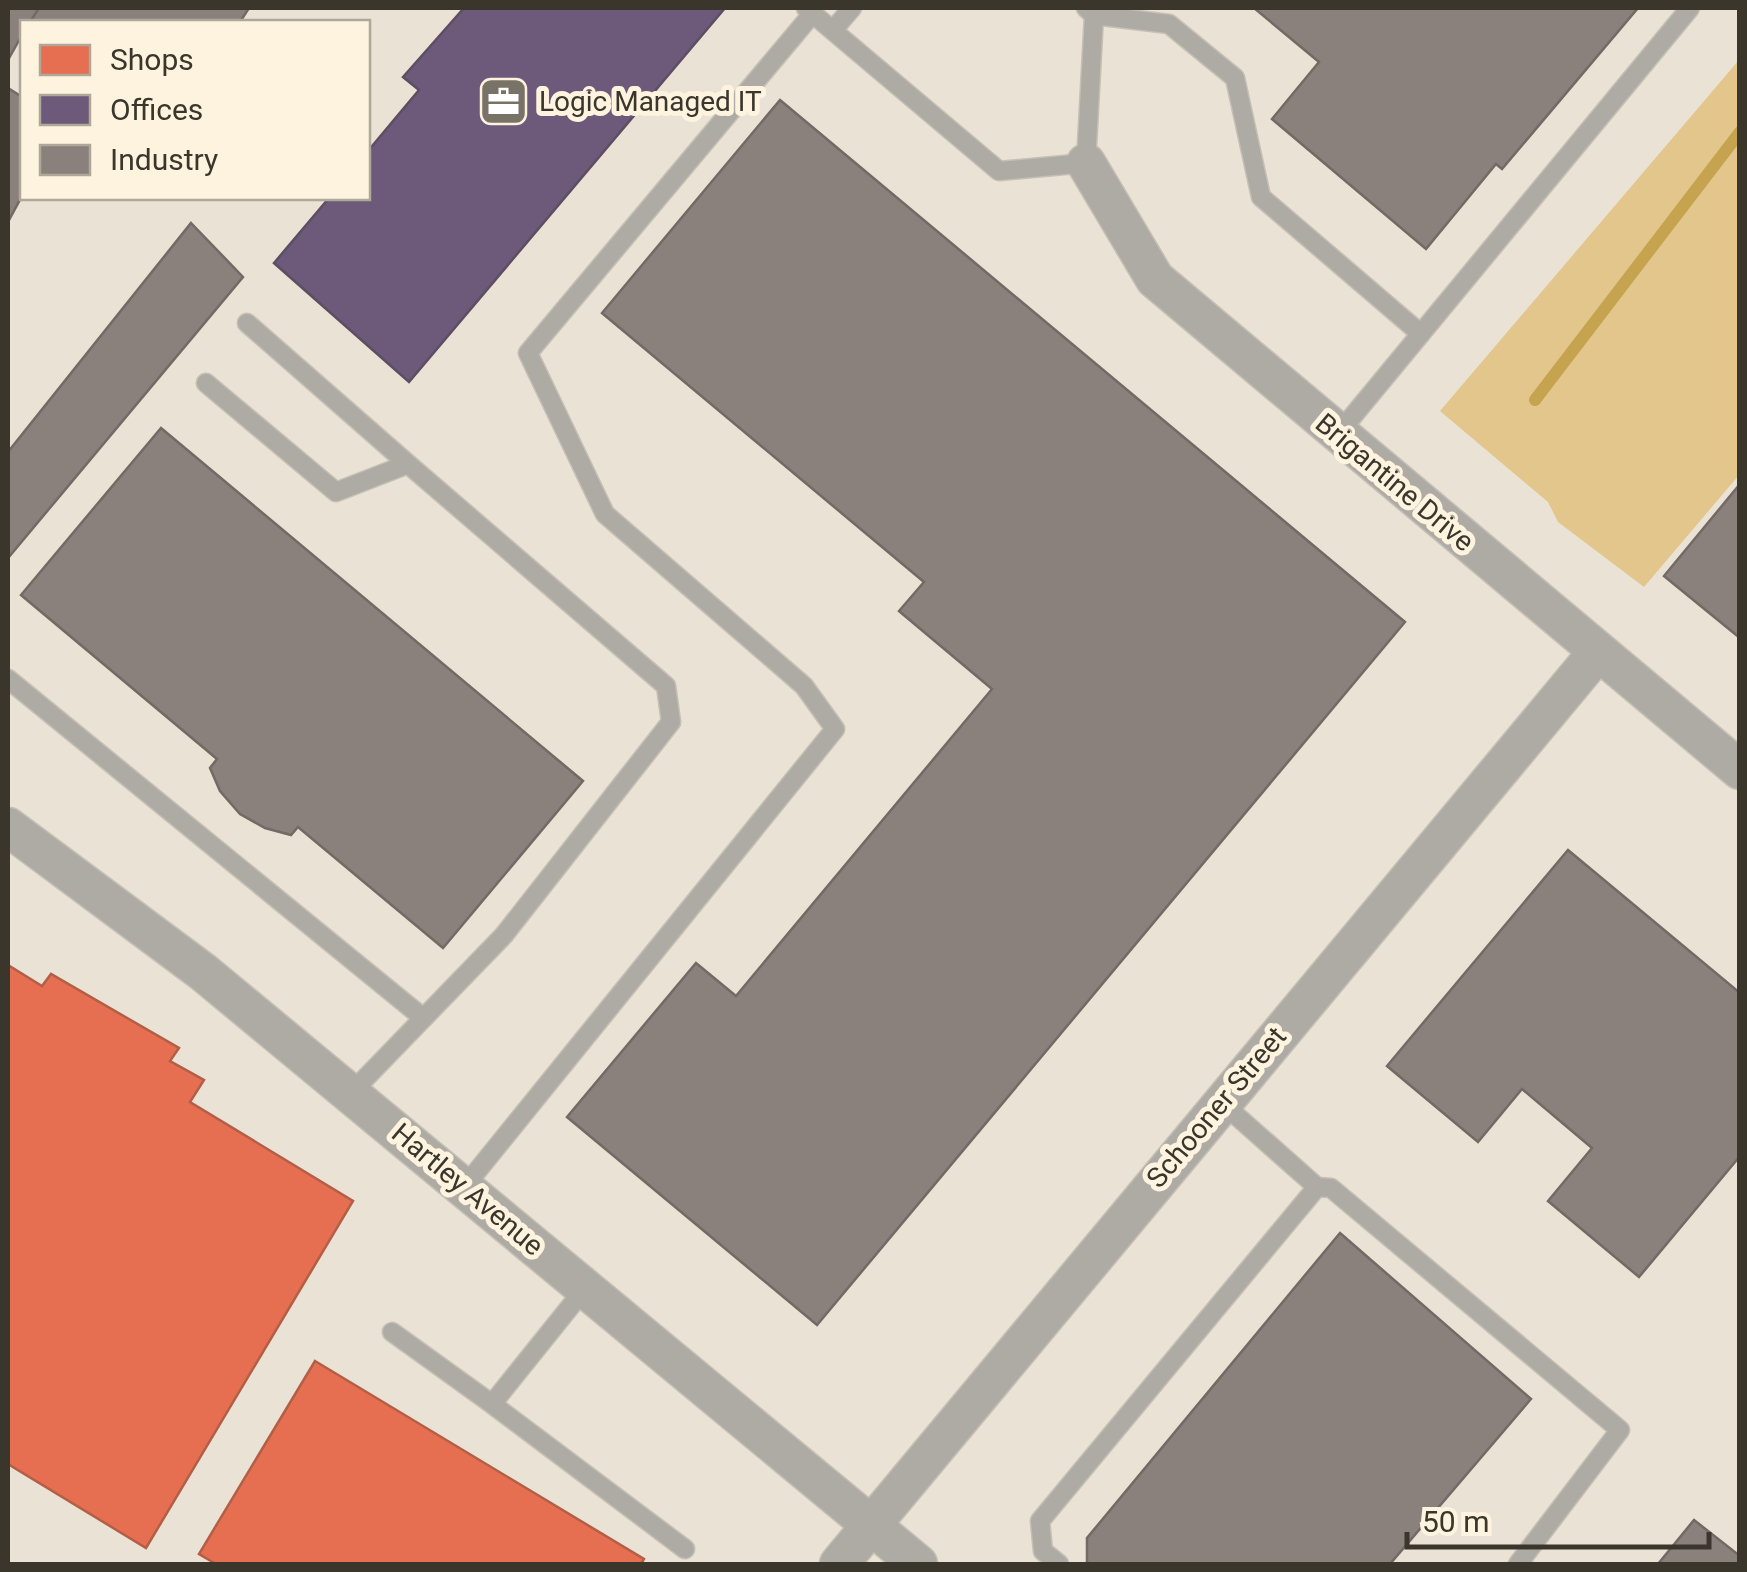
<svg xmlns="http://www.w3.org/2000/svg" width="1747" height="1572" viewBox="0 0 1747 1572" font-family="Roboto,sans-serif">
	<style>
		.green { fill: #e2c68b }
		.shops { fill: #e76f51; stroke: #b35e46; stroke-width: 2.5 }
		.offices { fill: #6d597a; stroke: #5e4e63; stroke-width: 2.5 }
		.industry { fill: #8a817c; stroke: #726a64; stroke-width: 2.5 }
		.lines { fill: none; stroke-linecap: round; stroke-linejoin: round }
		.stream { stroke: #c5a34f; stroke-width: 12 }
		.service-casing { stroke: #c5bfb5; stroke-width: 21 }
		.minor-casing { stroke: #c5bfb5; stroke-width: 41 }
		.service { stroke: #aeaba5; stroke-width: 18 }
		.minor { stroke: #aeaba5; stroke-width: 38 }
		.labels { text-anchor: middle; stroke-width: 10; stroke-linejoin: round; paint-order: stroke }
		.poi-label { font-size: 28px; fill: #3a362c; stroke: #fdf3df; text-anchor: start }
		.street-label { font-size: 28px; fill: #3a362c; stroke: #fdf3df }
	</style>
	<rect width="100%" height="100%" fill="#eae2d5"/>
	<path class="green" d="M 1739,60 L 1739,475 L 1644,587 L 1558,522 L 1548,502 L 1440,411 Z"/>
	<path class="shops" d="M 8,965 L 42,986 L 51,974 L 179,1048 L 170,1061 L 204,1080 L 190,1102 L 353,1201 L 146,1548 L 8,1464 Z
		M 315,1361 L 644,1559 L 641,1564 L 216,1564 L 199,1554 Z"/>
	<path class="offices" d="M 464,8 L 725,8 L 409,382 L 274,263 L 329,198 L 368,198 L 368,151 L 419,90 L 403,77 Z"/>
	<path class="industry" d="M 8,8 L 39,8 L 30,22 L 22,22 L 22,35 L 8,60 Z
		M 39,8 L 249,8 L 240,22 L 30,22 Z
		M 1254,8 L 1638,8 L 1502,169 L 1496,164 L 1426,249 L 1272,119 L 1319,62 Z
		M 8,88 L 22,97 L 22,196 L 8,222 Z
		M 780,100 L 1405,622 L 817,1325 L 567,1117 L 696,963 L 736,996 L 992,689 L 899,611 L 924,582 L 602,313 Z
		M 191,223 L 243,277 L 8,558 L 8,452 Z
		M 161,428 L 583,781 L 443,948 L 298,827 L 291,835 L 265,828 L 240,814 L 220,791 L 210,768 L 217,759 L 21,595 Z
		M 1740,484 L 1740,638 L 1664,576 Z
		M 1568,850 L 1740,993 L 1740,1156 L 1639,1277 L 1548,1201 L 1592,1148 L 1522,1089 L 1478,1142 L 1387,1066 Z
		M 1340,1233 L 1531,1399 L 1390,1564 L 1087,1564 L 1087,1538 Z
		M 1694,1520 L 1740,1556 L 1740,1564 L 1658,1564 Z"/>
	<g class="lines">
		<path class="stream" d="M 1535,400 L 1740,132"/>
		<defs>
			<path id="service" d="M 806,8 L 999,171 L 1086,163 L 1094,15
				M 1086,8 L 1094,15 L 1169,24 L 1235,78 L 1261,197 L 1421,334
				M 833,30 L 852,8
				M 247,323 L 408,464
				M 206,383 L 336,492 L 408,464 L 666,686 L 671,722 L 504,935 L 351,1093
				M 1338,434 L 1690,8
				M 8,679 L 422,1017
				M 1221,1102 L 1317,1187 L 1331,1188 L 1620,1430 L 1518,1564
				M 465,1186 L 835,729 L 804,686 L 605,514 L 528,353 L 813,13
				M 392,1332 L 492,1404 L 586,1287
				M 492,1404 L 685,1549
				M 1059,1564 L 1043,1551 L 1040,1521 L 1317,1187"/>
			<path id="minor" d="M 1086,163 L 1155,279 L 1740,770
				M 8,827 L 203,972 L 918,1564
				M 839,1564 L 1597,653"/>
		</defs>
		<use href="#service" class="service-casing"/>
		<use href="#minor" class="minor-casing"/>
		<use href="#service" class="service"/>
		<use href="#minor" class="minor"/>
	</g>
	<defs>
		<symbol id="office-square" viewBox="-11 -11 22 22"><rect x="-9" y="-9" width="18" height="18" rx="4" fill="#787267" stroke="#fdf3df"/><path d="M-6-3h4V-5.5h4V-3h4V5H-6ZM-1-4.5V-3h2v-1.5ZM-6 0V1H6V0Z" fill="#fff"/></symbol>
	</defs>
	<g fill-rule="evenodd">
		<use href="#office-square" x="476" y="74" width="55" height="55"/>
	</g>
	<g class="labels">
		<g class="poi-label">
			<text x="539" y="111">Logic Managed IT</text>
		</g>
		<g class="street-label">
			<text transform="translate(1395 482) rotate(40)" y="10">Brigantine Drive</text>
			<text transform="translate(1216 1107) rotate(-50)" y="10">Schooner Street</text>
			<text transform="translate(468 1189) rotate(40)" y="10">Hartley Avenue</text>
		</g>
	</g>
	<rect width="1747" height="1572" fill="none" stroke="#3a362c" stroke-width="20"/>
	<rect x="20" y="20" width="350" height="180" fill="#fdf3df" stroke="#afa797" stroke-width="2.5"/>
	<rect x="40" y="45" width="50" height="30" fill="#e76f51" stroke="#afa797" stroke-width="2.5"/>
	<text x="110" y="70" font-size="30" fill="#3a362c">Shops</text>
	<rect x="40" y="95" width="50" height="30" fill="#6d597a" stroke="#afa797" stroke-width="2.5"/>
	<text x="110" y="120" font-size="30" fill="#3a362c">Offices</text>
	<rect x="40" y="145" width="50" height="30" fill="#8a817c" stroke="#afa797" stroke-width="2.5"/>
	<text x="110" y="170" font-size="30" fill="#3a362c">Industry</text>
	<path d="M1407 1532v15h302v-15" fill="none" stroke="#3a362c" stroke-width="5"/>
	<text x="1422" y="1532" font-size="30" fill="#3a362c" stroke="#fdf3df" stroke-width="8" paint-order="stroke">50 m</text>
</svg>
